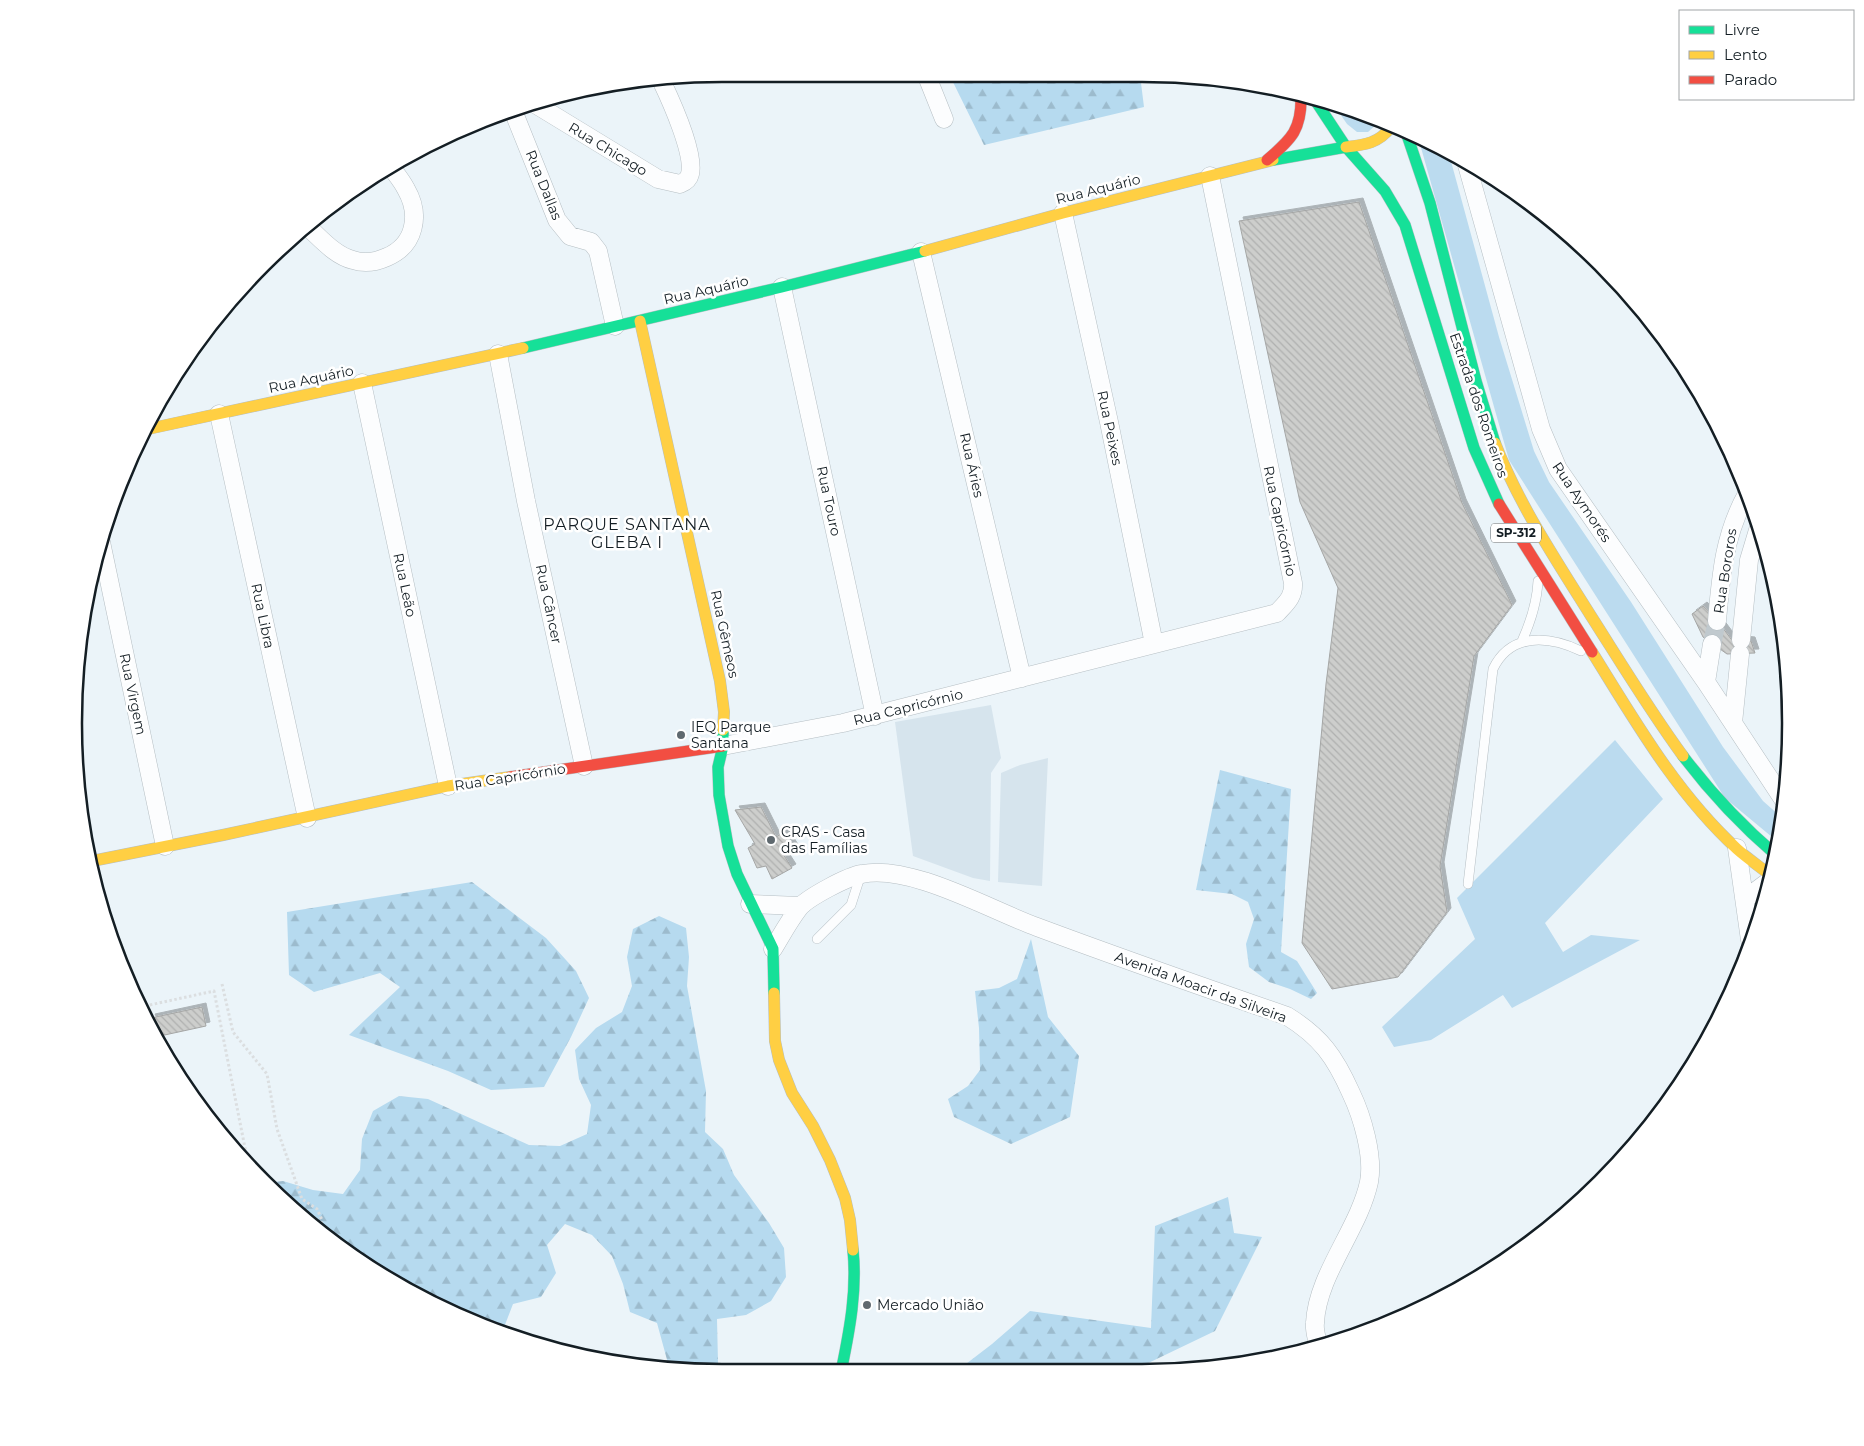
<svg xmlns="http://www.w3.org/2000/svg" width="1864" height="1446" viewBox="0 0 1864 1446" font-family="Montserrat,sans-serif">
	<style>
		.built { fill: #d6e4ed }
		.grass { fill: #bbdbef }
		.forest { fill: url(#forest-firs) }
		.building { fill: url(#building-back-hatch); stroke: #a5a6a5; filter: url(#shadow) }
		.lines { fill: none; stroke-linecap: round; stroke-linejoin: round }
		.street-tunnel { stroke: #c0c9ce; stroke-width: 18; stroke-dasharray: 18 9; stroke-linecap: butt }
		.lane-casing { stroke: #b5bec3; stroke-width: 10 }
		.street-casing { stroke: #b5bec3; stroke-width: 19 }
		.fast-casing { stroke: #b5bec3; stroke-width: 12 }
		.slow-casing { stroke: #b5bec3; stroke-width: 12 }
		.jam-casing { stroke: #b5bec3; stroke-width: 12 }
		.path { stroke: #dbdee0; stroke-width: 3; stroke-dasharray: 2.5 2.5; stroke-linecap: butt }
		.lane { stroke: #fcfdfe; stroke-width: 9 }
		.street { stroke: #fcfdfe; stroke-width: 18 }
		.fast { stroke: #16e098; stroke-width: 11 }
		.slow { stroke: #ffcf43; stroke-width: 11 }
		.jam { stroke: #f24e42; stroke-width: 11 }
		.poi-dot { fill: #5f696f; stroke: #fff; stroke-width: 2 }
		.labels { text-anchor: middle; stroke-width: 5; stroke-linejoin: round; paint-order: stroke }
		.shield { fill: #fff; stroke: #5a6266; stroke-width: 1 }
		.shield-label { font-size: 12px; font-weight: bold; fill: #141e24 }
		.street-label { font-size: 14px; fill: #141e24; stroke: #fff }
		.poi-label { font-size: 14px; fill: #141e24; stroke: #fff; text-anchor: start }
		.quarter-label { font-size: 16px; letter-spacing: 1px; fill: #141e24; stroke: #fff }
		.rim { fill: none; stroke: #141e24; stroke-width: 2.5 }
	</style>
	<defs>
		<pattern id="forest-firs" width="22" height="20" patternUnits="userSpaceOnUse" patternTransform="scale(1.25)"><rect width="22" height="20" fill="#b6daef"/><path d="M5 1l3.5 6h-7zM16 11l3.5 6h-7z" fill="#9cbbcd"/></pattern>
		<pattern id="building-back-hatch" width="6" height="6" patternUnits="userSpaceOnUse" patternTransform="scale(1.25)"><rect width="6" height="6" fill="#cdcecc"/><path d="M-1 5l2 2M0 0l6 6M5-1l2 2" fill="none" stroke="#afb0af"/></pattern>
		<filter id="shadow"><feDropShadow dx="4" dy="-4" stdDeviation="0" flood-color="#0004"/></filter>
	</defs>
	<rect width="100%" height="100%" fill="#ebf4f9"/>
	<path class="built" d="M 991,705 L 1001,758 L 991,773 L 990,881 L 973,878 L 913,856 L 895,722 Z
		M 1048,758 L 1042,886 L 998,882 L 1001,773 L 1020,765 Z"/>
	<path class="grass" d="M 1334,105 L 1379,122 L 1368,132 L 1357,132 L 1347,124 Z
		M 1418,137 L 1428,141 L 1449,154 L 1499,337 L 1534,451 L 1549,482 L 1631,602 L 1723,747 L 1763,801 L 1781,817 L 1778,842 L 1725,798 L 1509,460 Z
		M 1615,740 L 1663,799 L 1545,923 L 1563,952 L 1591,935 L 1640,940 L 1512,1008 L 1503,995 L 1431,1040 L 1394,1047 L 1382,1027 L 1475,939 L 1457,898 Z"/>
	<path class="forest" d="M 949,74 L 1140,75 L 1144,107 L 984,145 Z
		M 1220,770 L 1291,789 L 1281,952 L 1297,961 L 1317,993 L 1311,999 L 1290,989 L 1269,982 L 1249,967 L 1246,944 L 1254,919 L 1248,902 L 1232,894 L 1196,890 Z
		M 472,882 L 546,938 L 576,971 L 589,998 L 571,1037 L 544,1087 L 491,1090 L 448,1071 L 349,1035 L 400,987 L 380,973 L 314,992 L 289,975 L 287,912 Z
		M 659,916 L 686,928 L 689,957 L 687,986 L 706,1091 L 705,1132 L 723,1149 L 734,1175 L 769,1223 L 784,1248 L 786,1277 L 771,1301 L 746,1315 L 717,1319 L 718,1363 L 695,1367 L 669,1367 L 657,1323 L 630,1312 L 623,1284 L 612,1256 L 592,1235 L 565,1224 L 547,1245 L 556,1273 L 541,1297 L 513,1304 L 503,1330 L 475,1323 L 363,1263 L 265,1183 L 283,1181 L 313,1190 L 343,1194 L 360,1170 L 362,1139 L 373,1111 L 399,1096 L 428,1099 L 529,1145 L 560,1146 L 587,1134 L 591,1105 L 579,1079 L 575,1050 L 596,1028 L 622,1012 L 632,986 L 627,957 L 633,929 Z
		M 1031,939 L 1048,1017 L 1079,1056 L 1070,1117 L 1011,1144 L 954,1117 L 948,1099 L 968,1086 L 980,1070 L 979,1028 L 975,991 L 999,988 L 1017,979 Z
		M 1228,1197 L 1234,1233 L 1262,1237 L 1215,1331 L 1140,1367 L 962,1367 L 992,1344 L 1030,1311 L 1151,1328 L 1155,1226 Z"/>
	<path class="building" d="M 1359,202 L 1462,503 L 1512,605 L 1474,656 L 1440,866 L 1447,912 L 1398,977 L 1332,989 L 1302,943 L 1326,684 L 1338,588 L 1300,502 L 1239,221 Z
		M 1703,606 L 1714,616 L 1731,639 L 1751,641 L 1755,653 L 1727,654 L 1703,637 L 1692,614 Z
		M 761,807 L 776,837 L 784,832 L 795,850 L 783,854 L 792,868 L 772,879 L 766,866 L 757,868 L 748,848 L 755,844 L 735,810 Z
		M 202,1007 L 206,1026 L 160,1036 L 151,1018 Z"/>
	<g class="lines">
		<path class="street-tunnel" d="M 1712,644 L 1717,621"/>
		<defs>
			<path id="lane" d="M 1522,641 C 1531,621 1537,603 1538,581
				M 1468,884 L 1493,669 C 1511,632 1549,636 1581,651
				M 817,939 L 851,905 L 861,874"/>
			<path id="street" d="M 926,74 L 944,119
				M 535,104 L 658,179 L 680,184 C 685,182 689,179 690,174 C 695,154 671,101 662,82
				M 514,113 L 557,220 L 570,236 L 591,242 L 598,251 L 615,326
				M 1467,165 L 1541,429 L 1558,469 L 1706,682 L 1783,799
				M 1063,213 L 1109,422 L 1154,644
				M 310,229 C 322,240 336,256 353,260 C 365,264 376,262 387,257 C 415,245 421,215 406,189 C 402,181 396,174 391,167
				M 921,252 L 1022,678
				M 782,287 L 875,716
				M 498,354 L 526,501 L 584,766
				M 362,383 L 448,786
				M 219,414 L 307,818
				M 101,542 L 165,846
				M 1717,621 C 1721,575 1724,535 1747,494
				M 1741,640 L 1749,560 L 1758,530
				M 1706,682 L 1712,644
				M 1733,723 L 1740,654
				M 723,746 L 843,723 L 1277,613 C 1286,603 1294,597 1293,583 L 1210,176
				M 1737,848 L 1750,940
				M 1745,899 L 1768,882
				M 750,904 L 800,906
				M 773,949 C 781,936 789,921 799,908 C 807,898 848,876 862,874 C 911,864 990,910 1037,927 C 1120,958 1203,987 1287,1016 C 1321,1037 1335,1057 1351,1093 C 1362,1116 1374,1156 1369,1182 C 1359,1229 1317,1275 1315,1323 C 1314,1330 1317,1338 1318,1345"/>
			<path id="fast" d="M 1313,97 L 1346,147 L 1385,191 L 1405,225 L 1474,448 L 1499,504
				M 1406,132 L 1430,203 L 1476,381 L 1495,443
				M 1273,160 L 1346,147
				M 523,348 L 782,287 L 925,251
				M 723,730 L 723,746 L 718,767 L 719,795 L 728,846 L 737,874 L 773,949 L 774,993
				M 1683,756 C 1711,793 1741,825 1776,855
				M 842,1367 C 850,1328 857,1290 853,1250"/>
			<path id="slow" d="M 1346,147 C 1365,145 1379,143 1391,127
				M 925,251 L 1063,213 L 1273,160
				M 640,321 L 720,681 L 724,712 L 723,730
				M 148,429 L 523,348
				M 1495,443 C 1519,505 1556,560 1591,616 C 1621,663 1650,711 1683,756
				M 1592,652 C 1635,721 1676,793 1737,849 C 1747,858 1759,866 1770,875
				M 92,861 L 223,835 L 448,786 L 510,777
				M 774,993 L 775,1041 L 779,1060 L 792,1093 L 813,1126 L 830,1160 L 845,1198 L 850,1220 L 853,1250"/>
			<path id="jam" d="M 1267,160 C 1292,139 1302,129 1301,95
				M 1499,504 L 1592,652
				M 510,777 L 723,746"/>
		</defs>
		<use href="#lane" class="lane-casing"/>
		<use href="#street" class="street-casing"/>
		<use href="#fast" class="fast-casing"/>
		<use href="#slow" class="slow-casing"/>
		<use href="#jam" class="jam-casing"/>
		<path class="path" d="M 222,984 L 233,1032 L 267,1074 L 277,1129 L 302,1199 L 317,1209 L 322,1220 L 320,1228
			M 145,1006 L 214,991 L 248,1163"/>
		<use href="#lane" class="lane"/>
		<use href="#street" class="street"/>
		<use href="#fast" class="fast"/>
		<use href="#slow" class="slow"/>
		<use href="#jam" class="jam"/>
	</g>
	<g class="poi-dot">
		<circle cx="681" cy="735" r="5"/>
		<circle cx="771" cy="840" r="5"/>
		<circle cx="867" cy="1305" r="5"/>
	</g>
	<g class="labels">
		<rect class="shield" x="1491" y="523.5" width="50" height="19" rx="4"/>
		<g class="shield-label">
			<text x="1516" y="537">SP-312</text>
		</g>
		<g class="street-label">
			<text transform="translate(608 149) rotate(31)" y="5">Rua Chicago</text>
			<text transform="translate(544 185) rotate(68)" y="5">Rua Dallas</text>
			<text transform="translate(1098 189) rotate(-14)" y="5">Rua Aquário</text>
			<text transform="translate(706 290) rotate(-13)" y="5">Rua Aquário</text>
			<text transform="translate(311 379) rotate(-12)" y="5">Rua Aquário</text>
			<text transform="translate(1479 405) rotate(71)" y="5">Estrada dos Romeiros</text>
			<text transform="translate(1110 428) rotate(78)" y="5">Rua Peixes</text>
			<text transform="translate(972 465) rotate(77)" y="5">Rua Áries</text>
			<text transform="translate(829 501) rotate(78)" y="5">Rua Touro</text>
			<text transform="translate(1582 502) rotate(56)" y="5">Rua Aymorés</text>
			<text transform="translate(1280 521) rotate(78)" y="5">Rua Capricórnio</text>
			<text transform="translate(1725 571) rotate(-81)" y="5">Rua Bororos</text>
			<text transform="translate(405 585) rotate(78)" y="5">Rua Leão</text>
			<text transform="translate(549 604) rotate(78)" y="5">Rua Câncer</text>
			<text transform="translate(263 616) rotate(78)" y="5">Rua Libra</text>
			<text transform="translate(725 634) rotate(78)" y="5">Rua Gêmeos</text>
			<text transform="translate(133 694) rotate(78)" y="5">Rua Virgem</text>
			<text transform="translate(908 707) rotate(-14)" y="5">Rua Capricórnio</text>
			<text transform="translate(510 777) rotate(-9)" y="5">Rua Capricórnio</text>
			<text transform="translate(1201 987) rotate(20)" y="5">Avenida Moacir da Silveira</text>
		</g>
		<g class="poi-label">
			<text x="691" y="732">IEQ Parque<tspan x="691" dy="16">Santana</tspan></text>
			<text x="781" y="837">CRAS - Casa<tspan x="781" dy="16">das Famílias</tspan></text>
			<text x="877" y="1310">Mercado União</text>
		</g>
		<g class="quarter-label">
			<text x="627" y="530">PARQUE SANTANA<tspan x="627" dy="18">GLEBA I</tspan></text>
		</g>
	</g>
	<path d="M0 0H1864V1446H0ZM722 82H1142A640 640 0 0 1 1782 722V724A640 640 0 0 1 1142 1364H722A640 640 0 0 1 82 724V722A640 640 0 0 1 722 82Z" fill="#fff" fill-rule="evenodd"/>
	<path class="rim" d="M722 82H1142A640 640 0 0 1 1782 722V724A640 640 0 0 1 1142 1364H722A640 640 0 0 1 82 724V722A640 640 0 0 1 722 82Z"/>
	<rect x="1679" y="10" width="175" height="90" fill="#ffffff" stroke="#a1a5a7"/>
	<rect x="1689" y="26" width="25" height="8" fill="#16e098" stroke="#a1a5a7"/>
	<text x="1724" y="35" font-size="15" fill="#141e24">Livre</text>
	<rect x="1689" y="51" width="25" height="8" fill="#ffcf43" stroke="#a1a5a7"/>
	<text x="1724" y="60" font-size="15" fill="#141e24">Lento</text>
	<rect x="1689" y="76" width="25" height="8" fill="#f24e42" stroke="#a1a5a7"/>
	<text x="1724" y="85" font-size="15" fill="#141e24">Parado</text>
</svg>
